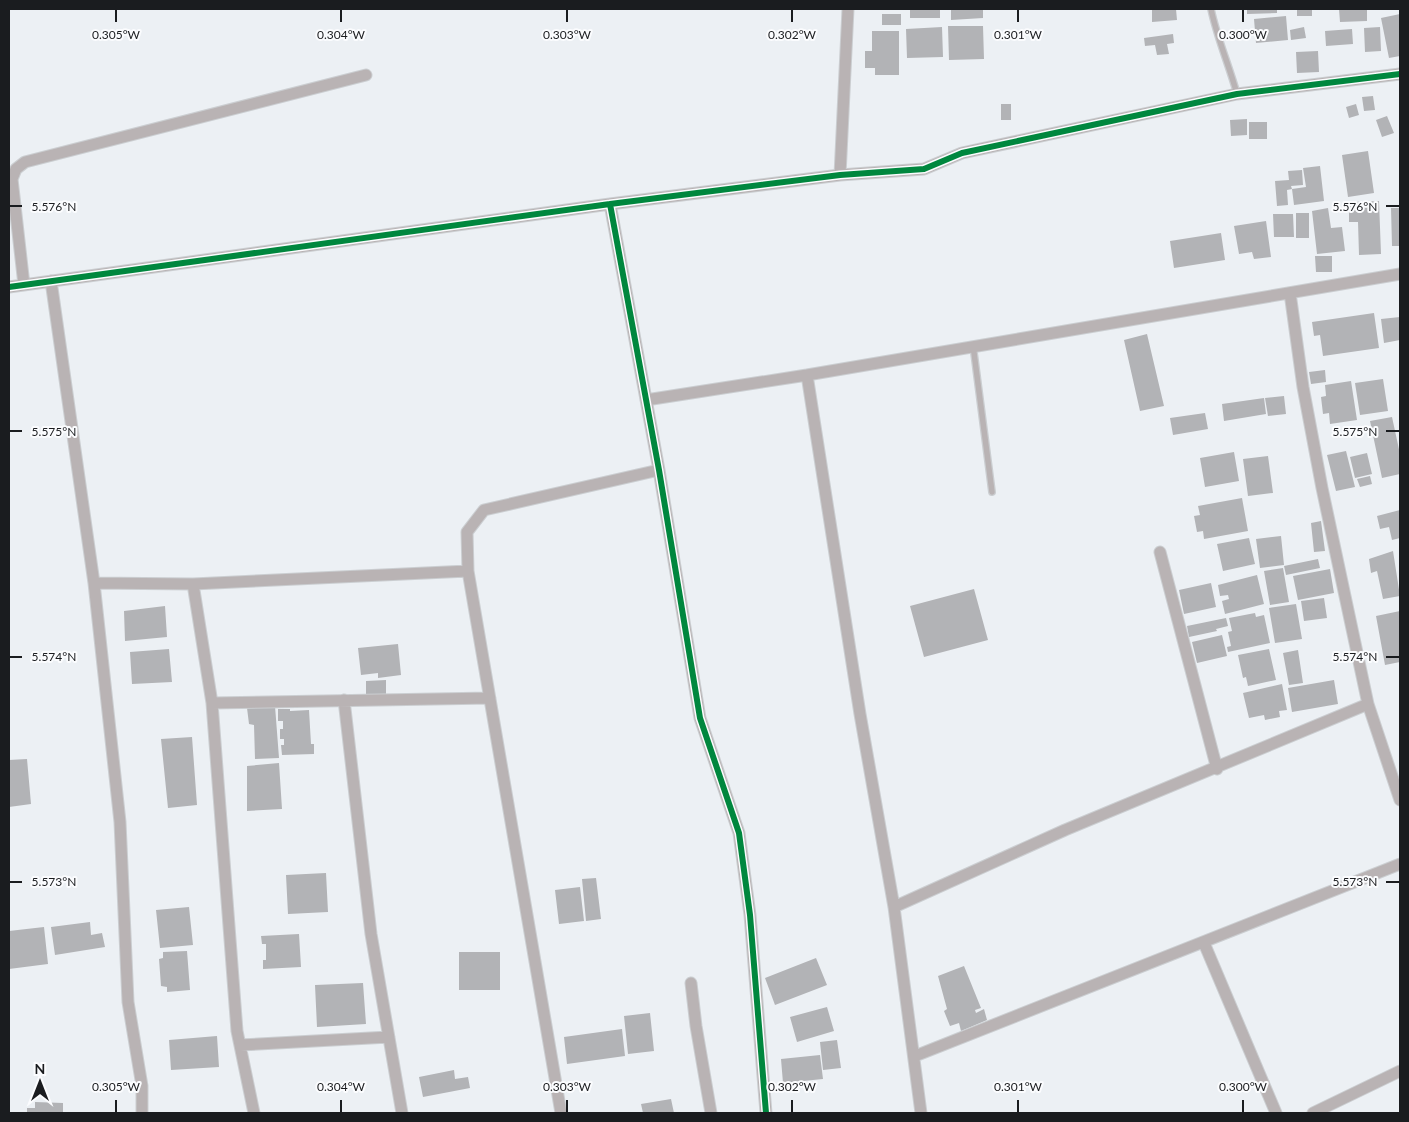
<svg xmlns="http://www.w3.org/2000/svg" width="1409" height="1122" viewBox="0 0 1409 1122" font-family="Lato,sans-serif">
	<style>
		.building { fill: #b2b3b6 }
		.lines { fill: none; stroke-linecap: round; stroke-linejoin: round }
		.service-casing { stroke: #cbced1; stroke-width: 8 }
		.minor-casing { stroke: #cbced1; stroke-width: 13 }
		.service { stroke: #b9b3b4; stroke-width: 5.5 }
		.minor { stroke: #b9b3b4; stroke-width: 11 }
		.cycleway-casing { stroke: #fbfcfe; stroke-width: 9 }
		.cycleway { stroke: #00873e; stroke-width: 6 }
		.ticks { fill: none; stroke: #1a1c1f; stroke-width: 2 }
		.ticks-label { font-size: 12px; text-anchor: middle; fill: #1a1c1f; stroke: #fbfcfe; stroke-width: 4; stroke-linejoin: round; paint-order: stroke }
	</style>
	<rect width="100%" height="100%" fill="#ecf0f4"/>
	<path class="building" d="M 910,9 L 940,9 L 940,18 L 910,18 Z
		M 951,9 L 983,9 L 983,18 L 951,20 Z
		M 1152,9 L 1176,9 L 1177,20 L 1152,22 Z
		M 1247,9 L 1277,9 L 1277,13 L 1247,14 Z
		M 1297,9 L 1312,9 L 1312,16 L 1297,16 Z
		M 1339,9 L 1367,9 L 1367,21 L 1340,22 Z
		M 882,14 L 901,14 L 901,25 L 882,25 Z
		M 1400,14 L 1400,56 L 1389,58 L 1381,18 Z
		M 1286,16 L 1288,40 L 1256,43 L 1254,19 Z
		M 948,26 L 983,26 L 984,59 L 949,60 Z
		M 942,27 L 943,57 L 907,58 L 906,29 Z
		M 1304,27 L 1306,38 L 1291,40 L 1290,30 Z
		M 1380,27 L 1381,51 L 1365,52 L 1364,28 Z
		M 1352,29 L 1353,44 L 1326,46 L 1325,31 Z
		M 872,31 L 899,31 L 899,75 L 875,75 L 875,68 L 865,68 L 865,51 L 872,51 Z
		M 1173,34 L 1174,43 L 1167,44 L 1169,54 L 1157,55 L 1155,45 L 1145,46 L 1144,38 Z
		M 1318,51 L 1319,72 L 1297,73 L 1296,52 Z
		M 1373,96 L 1375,110 L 1364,111 L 1362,97 Z
		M 1001,104 L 1011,104 L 1011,120 L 1001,120 Z
		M 1356,104 L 1359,115 L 1349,118 L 1346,107 Z
		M 1387,116 L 1394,133 L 1382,137 L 1376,120 Z
		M 1247,119 L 1247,135 L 1231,136 L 1230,120 Z
		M 1249,122 L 1267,122 L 1267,139 L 1249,139 Z
		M 1368,151 L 1374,193 L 1348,197 L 1342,155 Z
		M 1320,166 L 1324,201 L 1294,205 L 1292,189 L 1306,187 L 1303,168 Z
		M 1302,170 L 1303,185 L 1291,186 L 1292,189 L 1287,190 L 1288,205 L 1277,206 L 1275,181 L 1289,180 L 1288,171 Z
		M 1379,201 L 1381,254 L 1359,255 L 1358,222 L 1349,222 L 1349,202 Z
		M 1328,208 L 1331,228 L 1342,227 L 1345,251 L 1317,254 L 1312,211 Z
		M 1391,208 L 1400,208 L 1400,246 L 1392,246 Z
		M 1296,213 L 1309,213 L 1309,238 L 1296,238 Z
		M 1273,214 L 1293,214 L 1294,237 L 1274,237 Z
		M 1266,221 L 1271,257 L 1254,259 L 1252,252 L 1239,254 L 1234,226 Z
		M 1221,233 L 1225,260 L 1174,268 L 1170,241 Z
		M 1315,256 L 1332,256 L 1332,272 L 1316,272 Z
		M 1374,313 L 1379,348 L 1323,356 L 1320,335 L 1314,336 L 1312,322 Z
		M 1400,317 L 1400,340 L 1384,343 L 1381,319 Z
		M 1147,334 L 1164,406 L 1140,411 L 1124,340 Z
		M 1325,370 L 1326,382 L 1311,384 L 1309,372 Z
		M 1383,379 L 1388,411 L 1360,415 L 1355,383 Z
		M 1351,381 L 1357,420 L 1330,424 L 1329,413 L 1323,414 L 1321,397 L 1326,396 L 1325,385 Z
		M 1284,396 L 1286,414 L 1268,416 L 1265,398 Z
		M 1264,398 L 1266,414 L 1224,421 L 1222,404 Z
		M 1205,413 L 1208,429 L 1173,435 L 1170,418 Z
		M 1392,417 L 1400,454 L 1400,474 L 1382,478 L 1370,421 Z
		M 1346,451 L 1355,487 L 1336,491 L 1327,455 Z
		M 1234,452 L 1239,481 L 1205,487 L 1200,458 Z
		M 1367,453 L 1372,474 L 1355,478 L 1350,457 Z
		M 1268,456 L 1273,493 L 1248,496 L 1243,459 Z
		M 1370,476 L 1372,484 L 1360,487 L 1357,479 Z
		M 1242,498 L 1248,531 L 1204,539 L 1203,531 L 1197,532 L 1194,516 L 1200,515 L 1198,506 Z
		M 1400,510 L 1400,538 L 1392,540 L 1389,527 L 1380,529 L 1377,516 Z
		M 1321,521 L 1325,551 L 1314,552 L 1311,523 Z
		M 1281,536 L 1284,565 L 1260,568 L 1256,539 Z
		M 1249,538 L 1255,564 L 1223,571 L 1217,544 Z
		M 1393,551 L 1400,596 L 1383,599 L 1377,571 L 1371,573 L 1369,559 Z
		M 1318,559 L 1320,568 L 1286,575 L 1284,566 Z
		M 1283,568 L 1289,602 L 1270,605 L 1264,571 Z
		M 1330,569 L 1334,593 L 1298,600 L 1293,576 Z
		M 1257,575 L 1264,604 L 1225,614 L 1222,601 L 1229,599 L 1228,595 L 1220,596 L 1218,585 Z
		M 1211,583 L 1216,607 L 1184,614 L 1179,590 Z
		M 974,589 L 988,640 L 924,657 L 910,606 Z
		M 1324,598 L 1327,618 L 1304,621 L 1301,601 Z
		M 1296,604 L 1302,639 L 1275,643 L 1269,608 Z
		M 165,606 L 167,637 L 125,641 L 124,611 Z
		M 1400,611 L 1400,662 L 1385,665 L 1376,616 Z
		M 1255,613 L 1256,617 L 1264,615 L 1270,643 L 1228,652 L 1227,647 L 1231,646 L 1228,632 L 1232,631 L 1229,618 Z
		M 1226,618 L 1228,626 L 1216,629 L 1217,631 L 1189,637 L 1187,626 Z
		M 1222,635 L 1227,656 L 1197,663 L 1192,642 Z
		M 398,644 L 401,675 L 378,678 L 378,673 L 361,675 L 358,648 Z
		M 169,649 L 172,682 L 132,684 L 130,652 Z
		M 1269,649 L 1276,680 L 1248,686 L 1246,677 L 1243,678 L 1238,655 Z
		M 1298,650 L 1303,683 L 1289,685 L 1283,653 Z
		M 386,680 L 386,695 L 366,696 L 366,681 Z
		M 1334,680 L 1338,704 L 1292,712 L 1288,688 Z
		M 1282,684 L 1287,710 L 1279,711 L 1280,717 L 1265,720 L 1264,715 L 1249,718 L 1243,693 Z
		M 275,706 L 279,758 L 255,759 L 254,725 L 249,724 L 247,708 Z
		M 278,709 L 290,709 L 290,711 L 309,710 L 311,744 L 314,744 L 314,754 L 282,755 L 281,745 L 284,745 L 284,739 L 280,739 L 280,729 L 283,729 L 283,721 L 278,721 Z
		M 192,737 L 197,805 L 168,808 L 161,739 Z
		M 27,759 L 31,804 L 9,807 L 9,760 Z
		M 279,763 L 282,809 L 247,811 L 247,766 Z
		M 326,873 L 328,912 L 288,914 L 286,875 Z
		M 596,878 L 601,919 L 586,921 L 582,879 Z
		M 580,887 L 584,921 L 559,924 L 555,890 Z
		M 189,907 L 193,945 L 160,948 L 156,910 Z
		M 90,922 L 91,935 L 102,933 L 105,947 L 55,955 L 51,927 Z
		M 44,927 L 48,964 L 9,969 L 9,931 Z
		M 299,934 L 301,967 L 263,969 L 263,960 L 266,960 L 266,944 L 262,944 L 261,936 Z
		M 187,951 L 190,990 L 167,992 L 167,987 L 161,986 L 159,959 L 163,958 L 163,952 Z
		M 459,952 L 500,952 L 500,990 L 459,990 Z
		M 816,958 L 827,985 L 775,1005 L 765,978 Z
		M 964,966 L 981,1008 L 975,1010 L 976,1013 L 984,1009 L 987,1020 L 961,1031 L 959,1023 L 950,1026 L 944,1011 L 947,1009 L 938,976 Z
		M 363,983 L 366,1024 L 317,1027 L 315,985 Z
		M 827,1007 L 834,1031 L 797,1042 L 790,1017 Z
		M 650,1013 L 654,1051 L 628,1054 L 624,1016 Z
		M 622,1029 L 625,1056 L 567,1064 L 564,1037 Z
		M 217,1036 L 219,1067 L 171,1070 L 169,1040 Z
		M 837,1040 L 841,1068 L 823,1070 L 820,1042 Z
		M 820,1055 L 823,1079 L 783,1083 L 781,1059 Z
		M 454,1070 L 455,1079 L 468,1077 L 470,1088 L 423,1097 L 419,1077 Z
		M 671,1099 L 674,1113 L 643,1113 L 641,1104 Z
		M 35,1102 L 63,1103 L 63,1113 L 27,1113 L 27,1108 L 35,1108 Z"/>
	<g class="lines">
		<defs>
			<path id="service" d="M 1211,9 C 1217,38 1229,65 1237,94
				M 973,345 L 992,492"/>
			<path id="minor" d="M 840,175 L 848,9
				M 610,204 L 659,470 L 700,718 L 739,833 L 750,915 L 766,1113
				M 51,281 L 94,583 L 120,822 L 128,1002 L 142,1086 L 142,1113
				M 24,285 L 12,179 L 16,169 L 25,162 L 366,75
				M 9,287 L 610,204 L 840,175 L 924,169 L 962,153 L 1237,94 L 1400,74
				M 1290,293 L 1303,387 L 1322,488 L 1368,704 L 1400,800
				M 807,375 L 860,714 L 894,907 L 921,1113
				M 646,400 L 807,375 L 1400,274
				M 1160,552 L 1217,769
				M 94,583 L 193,584 L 468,571
				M 193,584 L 212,703 L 237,1031 L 254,1113
				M 344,700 L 371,934 L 402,1113
				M 212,703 L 490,698
				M 894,907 L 1065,830 L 1368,704
				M 1204,943 L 1276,1113
				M 691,983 L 696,1026 L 711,1113
				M 240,1045 L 389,1037
				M 915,1056 L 1400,864
				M 561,1113 L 468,571 L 467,532 L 484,510 L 659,470
				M 1313,1113 L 1400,1071"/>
		</defs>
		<use href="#service" class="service-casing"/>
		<use href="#minor" class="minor-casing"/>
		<use href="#service" class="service"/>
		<use href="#minor" class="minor"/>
		<defs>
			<path id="cycleway" d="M 610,204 L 659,470 L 700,718 L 739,833 L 750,915 L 766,1113
				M 9,287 L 610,204 L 840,175 L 924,169 L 962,153 L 1237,94 L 1400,74"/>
		</defs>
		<use href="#cycleway" class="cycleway-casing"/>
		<use href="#cycleway" class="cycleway"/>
	</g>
	<path class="ticks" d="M 116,10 L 116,22M 341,10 L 341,22M 567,10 L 567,22M 792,10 L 792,22M 1018,10 L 1018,22M 1243,10 L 1243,22M 10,206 L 22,206M 1386,206 L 1399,206M 10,431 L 22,431M 1386,431 L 1399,431M 10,657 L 22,657M 1386,657 L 1399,657M 10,882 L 22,882M 1386,882 L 1399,882M 116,1100 L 116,1112M 341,1100 L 341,1112M 567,1100 L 567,1112M 792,1100 L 792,1112M 1018,1100 L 1018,1112M 1243,1100 L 1243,1112"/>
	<g class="ticks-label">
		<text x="116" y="39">0.305°W</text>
		<text x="341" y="39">0.304°W</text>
		<text x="567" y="39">0.303°W</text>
		<text x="792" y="39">0.302°W</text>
		<text x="1018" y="39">0.301°W</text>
		<text x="1243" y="39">0.300°W</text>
		<text x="54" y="211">5.576°N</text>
		<text x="1355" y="211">5.576°N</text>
		<text x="54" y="436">5.575°N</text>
		<text x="1355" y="436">5.575°N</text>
		<text x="54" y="661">5.574°N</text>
		<text x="1355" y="661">5.574°N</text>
		<text x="54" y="886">5.573°N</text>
		<text x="1355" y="886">5.573°N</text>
		<text x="116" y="1091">0.305°W</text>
		<text x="341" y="1091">0.304°W</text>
		<text x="567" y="1091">0.303°W</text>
		<text x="792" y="1091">0.302°W</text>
		<text x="1018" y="1091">0.301°W</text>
		<text x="1243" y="1091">0.300°W</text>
	</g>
	<rect width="1409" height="1122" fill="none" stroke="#1a1c1f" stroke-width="20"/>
	<g transform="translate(40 1082)" stroke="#fbfcfe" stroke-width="4" paint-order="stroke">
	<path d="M0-4L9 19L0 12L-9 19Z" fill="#1a1c1f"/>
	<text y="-8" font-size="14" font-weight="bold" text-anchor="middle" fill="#1a1c1f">N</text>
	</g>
</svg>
